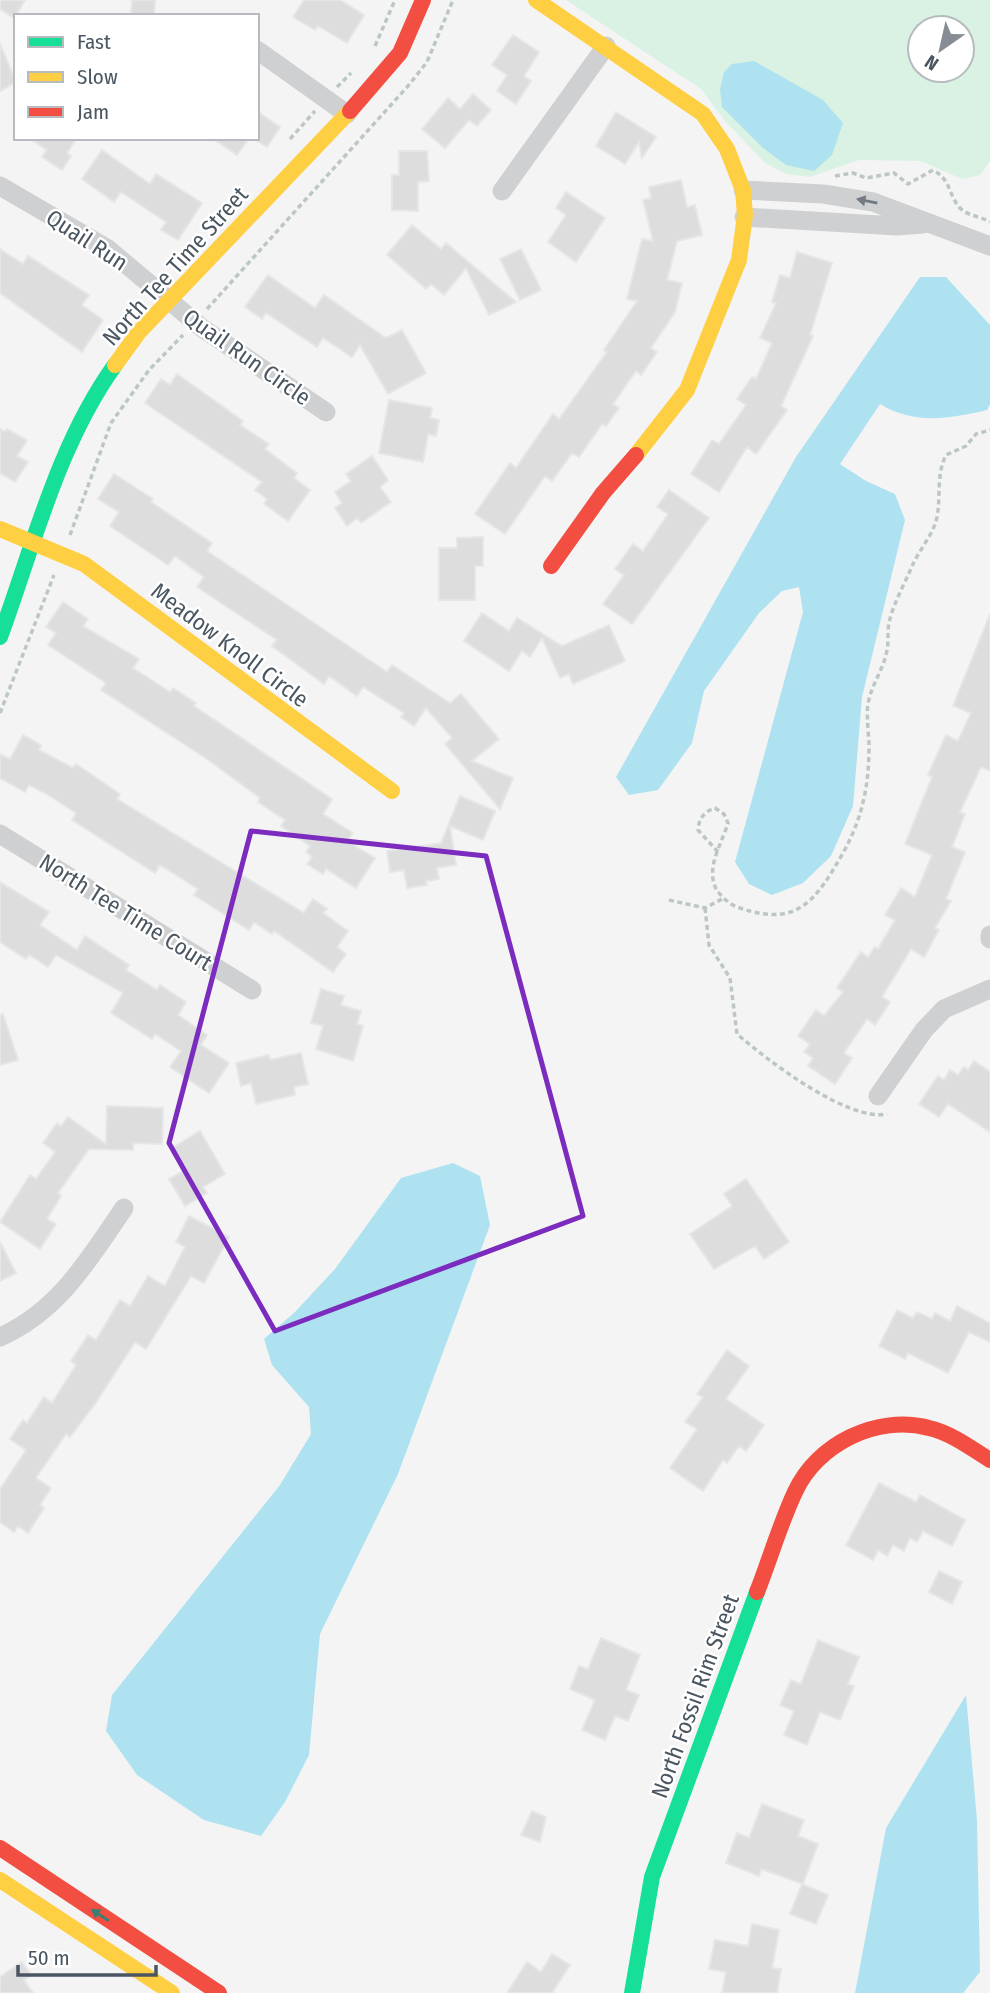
<svg xmlns="http://www.w3.org/2000/svg" width="990" height="1993" viewBox="0 0 990 1993" font-family="'Fira Sans Condensed',sans-serif">
	<style>
		.green { fill: #d9f2e3; fill-rule: evenodd }
		.water { fill: #aee2f0 }
		.building { fill: #ddddde; stroke: #e5e6e7; stroke-width: 2 }
		.lines { fill: none; stroke-linecap: round; stroke-linejoin: round }
		.path { stroke: #bcc7c4; stroke-width: 3.5; stroke-dasharray: 5 3.5; stroke-linecap: butt }
		.street { stroke: #ced0d2; stroke-width: 19 }
		.fast { stroke: #16e098; stroke-width: 16 }
		.slow { stroke: #ffcf43; stroke-width: 16 }
		.jam { stroke: #f24e42; stroke-width: 16 }
		.oneway { fill: #727b83 }
		.oneway2 { fill: #3a7f72 }
		.marked { fill: none; stroke: #7b2cbf; stroke-width: 5; stroke-linejoin: round }
		.labels { text-anchor: middle; stroke-width: 5; stroke-linejoin: round; paint-order: stroke }
		.street-label { font-size: 23px; fill: #4a5661; stroke: #fff }
	</style>
	<rect width="100%" height="100%" fill="#f4f4f4"/>
	<path class="green" d="M 566,0 L 990,0 L 990,161 L 980,175 L 962,179 L 921,161 L 859,160 L 810,177 L 786,174 L 765,163 L 725,121 L 701,89 ZM 920,28 L 962,28 L 962,70 L 920,70 Z"/>
	<path class="water" d="M 754,61 L 823,100 L 843,123 L 832,155 L 814,171 L 786,165 L 763,148 L 722,107 L 720,89 L 724,72 L 732,64 Z
		M 920,277 L 946,277 L 990,325 L 990,404 L 987,410 C 948,419 915,425 880,404 L 840,464 L 866,481 L 895,494 L 905,520 L 862,697 L 853,806 L 831,856 L 803,883 L 772,895 L 749,884 L 735,862 L 803,612 L 799,587 L 782,591 L 759,613 L 704,691 L 692,743 L 658,790 L 629,795 L 616,777 L 796,457 Z
		M 453,1163 L 480,1176 L 490,1225 L 398,1474 L 320,1634 L 309,1755 L 285,1802 L 261,1836 L 204,1820 L 137,1775 L 106,1731 L 112,1695 L 280,1485 L 311,1434 L 309,1407 L 272,1365 L 264,1339 L 295,1312 L 335,1269 L 401,1178 Z
		M 966,1695 L 977,1820 L 980,1972 L 963,1993 L 855,1993 L 886,1828 Z"/>
	<path class="building" d="M 0,0 L 25,0 L 14,18 L 0,9 Z
		M 132,0 L 155,0 L 154,16 L 131,16 Z
		M 304,0 L 340,0 L 364,15 L 347,43 L 318,26 L 315,30 L 293,17 Z
		M 513,35 L 539,52 L 524,76 L 531,81 L 516,104 L 497,91 L 507,75 L 492,65 Z
		M 0,44 L 16,82 L 0,91 Z
		M 473,94 L 491,110 L 477,126 L 469,120 L 445,148 L 422,129 L 448,98 L 460,109 Z
		M 257,111 L 280,127 L 267,147 L 257,141 Z
		M 616,112 L 656,137 L 642,158 L 639,142 L 625,164 L 596,146 Z
		M 29,138 L 77,138 L 67,153 L 71,156 L 62,170 L 42,157 L 47,150 Z
		M 212,138 L 249,138 L 237,155 Z
		M 102,150 L 150,184 L 156,174 L 202,203 L 178,240 L 161,230 L 166,222 L 121,192 L 114,202 L 82,179 Z
		M 399,151 L 427,151 L 429,181 L 418,182 L 418,211 L 392,210 L 392,175 L 399,175 Z
		M 681,180 L 687,207 L 695,205 L 702,235 L 677,241 L 667,280 L 682,283 L 675,312 L 651,348 L 657,352 L 641,375 L 636,371 L 613,404 L 619,408 L 606,426 L 602,424 L 579,457 L 572,453 L 552,481 L 545,476 L 505,534 L 475,514 L 510,463 L 516,468 L 553,414 L 559,419 L 607,352 L 604,350 L 637,301 L 627,299 L 642,239 L 653,241 L 643,200 L 651,198 L 649,187 Z
		M 566,192 L 605,218 L 576,262 L 548,242 L 566,215 L 556,208 Z
		M 412,225 L 441,249 L 446,243 L 516,302 L 489,315 L 466,268 L 444,295 L 431,284 L 426,289 L 387,255 Z
		M 0,249 L 23,264 L 28,256 L 89,295 L 82,305 L 103,320 L 82,352 L 0,293 Z
		M 521,249 L 541,290 L 520,300 L 500,259 Z
		M 797,252 L 832,263 L 810,335 L 813,336 L 781,406 L 787,410 L 756,454 L 747,447 L 719,492 L 691,474 L 712,440 L 719,444 L 746,405 L 737,399 L 752,377 L 756,379 L 772,343 L 760,338 L 776,303 L 772,302 L 780,275 L 790,278 Z
		M 268,275 L 315,308 L 324,295 L 386,338 L 402,330 L 426,373 L 388,394 L 360,345 L 352,357 L 323,338 L 317,347 L 266,313 L 262,319 L 245,307 Z
		M 177,374 L 243,421 L 240,425 L 269,444 L 265,449 L 297,473 L 294,478 L 310,490 L 288,521 L 264,504 L 267,499 L 255,490 L 262,482 L 145,403 L 161,379 L 170,385 Z
		M 389,400 L 432,408 L 430,418 L 439,420 L 436,436 L 428,434 L 423,462 L 379,453 Z
		M 0,429 L 5,432 L 7,429 L 27,440 L 17,456 L 28,462 L 15,482 L 0,473 Z
		M 372,456 L 388,480 L 380,487 L 391,502 L 361,523 L 357,518 L 347,526 L 335,508 L 342,503 L 335,492 L 351,481 L 346,474 Z
		M 114,474 L 153,499 L 151,502 L 212,543 L 207,551 L 387,672 L 392,665 L 450,703 L 461,694 L 499,739 L 472,761 L 513,778 L 500,809 L 445,744 L 452,738 L 426,708 L 414,726 L 401,717 L 404,713 L 363,687 L 357,696 L 329,676 L 324,684 L 272,646 L 277,640 L 197,587 L 204,577 L 175,556 L 168,565 L 110,526 L 119,512 L 98,499 Z
		M 669,490 L 709,518 L 632,624 L 603,604 L 624,575 L 615,569 L 633,544 L 643,551 L 668,514 L 657,507 Z
		M 483,537 L 483,566 L 475,566 L 475,600 L 439,600 L 439,548 L 457,548 L 457,538 Z
		M 63,602 L 88,619 L 83,626 L 139,659 L 133,668 L 170,692 L 173,688 L 196,703 L 194,706 L 332,799 L 323,814 L 353,833 L 347,841 L 375,858 L 356,888 L 326,869 L 323,874 L 307,864 L 312,857 L 306,852 L 310,846 L 281,826 L 285,820 L 258,802 L 260,798 L 207,759 L 101,690 L 106,683 L 48,645 L 56,633 L 46,627 Z
		M 482,613 L 509,631 L 517,618 L 562,646 L 609,625 L 625,661 L 573,684 L 569,674 L 560,678 L 542,638 L 530,657 L 522,651 L 509,671 L 464,641 Z
		M 990,614 L 990,771 L 981,767 L 960,812 L 965,814 L 952,847 L 965,852 L 946,899 L 951,901 L 935,928 L 939,930 L 924,957 L 911,949 L 882,997 L 890,1002 L 875,1025 L 867,1019 L 844,1053 L 852,1058 L 835,1084 L 808,1066 L 813,1058 L 804,1052 L 810,1044 L 798,1036 L 816,1010 L 824,1016 L 843,992 L 837,988 L 861,952 L 868,957 L 875,947 L 878,949 L 895,920 L 885,915 L 901,888 L 915,897 L 932,855 L 905,844 L 932,777 L 928,775 L 946,735 L 958,741 L 971,713 L 953,706 Z
		M 23,735 L 41,745 L 39,750 L 73,768 L 76,764 L 120,794 L 117,799 L 304,913 L 313,899 L 327,909 L 323,913 L 348,931 L 337,947 L 346,954 L 333,972 L 274,931 L 272,934 L 254,922 L 249,930 L 194,895 L 198,889 L 160,865 L 155,873 L 72,820 L 76,813 L 45,793 L 29,785 L 25,792 L 0,778 L 0,754 L 10,759 Z
		M 460,796 L 495,811 L 483,840 L 450,826 L 456,865 L 437,868 L 439,879 L 426,881 L 427,885 L 407,888 L 404,870 L 390,872 L 387,851 L 441,843 Z
		M 0,882 L 49,912 L 40,925 L 77,950 L 85,936 L 129,965 L 126,970 L 157,990 L 160,985 L 186,1002 L 178,1015 L 207,1035 L 201,1045 L 229,1063 L 209,1093 L 170,1067 L 181,1051 L 155,1034 L 152,1039 L 111,1013 L 123,993 L 56,955 L 48,967 L 29,955 L 26,959 L 0,942 Z
		M 321,989 L 344,996 L 341,1005 L 361,1011 L 357,1024 L 363,1026 L 353,1061 L 316,1049 L 323,1026 L 311,1023 Z
		M 3,1014 L 18,1060 L 0,1065 L 0,1015 Z
		M 301,1053 L 308,1084 L 294,1087 L 295,1095 L 256,1104 L 251,1083 L 241,1086 L 236,1063 L 269,1055 L 270,1060 Z
		M 974,1061 L 990,1072 L 990,1132 L 948,1104 L 939,1117 L 919,1104 L 938,1076 L 944,1080 L 950,1070 L 958,1075 L 964,1067 L 968,1070 Z
		M 107,1106 L 163,1108 L 162,1144 L 133,1143 L 133,1150 L 89,1149 L 58,1193 L 61,1196 L 47,1219 L 56,1224 L 40,1249 L 0,1222 L 30,1175 L 36,1179 L 55,1152 L 43,1143 L 57,1123 L 61,1126 L 68,1117 L 106,1144 Z
		M 200,1131 L 225,1174 L 203,1187 L 207,1193 L 185,1206 L 169,1179 L 185,1170 L 172,1148 Z
		M 746,1179 L 789,1242 L 764,1259 L 755,1246 L 714,1269 L 690,1234 L 732,1206 L 724,1194 Z
		M 189,1216 L 229,1237 L 204,1283 L 191,1276 L 146,1349 L 135,1342 L 95,1404 L 70,1437 L 66,1434 L 36,1478 L 51,1488 L 40,1505 L 44,1508 L 28,1533 L 18,1526 L 14,1532 L 0,1522 L 0,1489 L 26,1450 L 10,1439 L 23,1420 L 27,1423 L 44,1397 L 52,1403 L 76,1365 L 71,1361 L 88,1335 L 96,1340 L 120,1300 L 130,1306 L 148,1276 L 165,1286 L 185,1247 L 176,1242 Z
		M 0,1242 L 16,1273 L 0,1281 Z
		M 957,1306 L 990,1323 L 990,1342 L 969,1332 L 948,1373 L 908,1353 L 905,1359 L 879,1346 L 897,1310 L 913,1318 L 917,1312 L 932,1319 L 935,1313 L 950,1321 Z
		M 727,1350 L 749,1366 L 726,1399 L 764,1425 L 746,1451 L 739,1446 L 727,1463 L 723,1460 L 703,1491 L 670,1468 L 697,1429 L 685,1422 L 703,1397 L 697,1394 Z
		M 879,1483 L 916,1502 L 920,1495 L 965,1520 L 952,1546 L 923,1531 L 917,1542 L 910,1538 L 904,1551 L 893,1545 L 887,1556 L 878,1550 L 873,1560 L 846,1545 Z
		M 939,1571 L 962,1582 L 952,1604 L 929,1592 Z
		M 601,1638 L 640,1655 L 626,1690 L 639,1695 L 628,1721 L 615,1716 L 605,1740 L 582,1730 L 595,1700 L 570,1689 L 579,1666 L 588,1669 Z
		M 818,1640 L 859,1657 L 848,1684 L 854,1686 L 840,1720 L 820,1712 L 807,1745 L 784,1735 L 794,1711 L 780,1705 L 791,1680 L 801,1684 Z
		M 762,1804 L 804,1820 L 798,1836 L 818,1844 L 803,1884 L 761,1869 L 759,1876 L 726,1863 L 737,1833 L 749,1838 Z
		M 532,1811 L 546,1817 L 540,1842 L 521,1835 Z
		M 802,1884 L 828,1895 L 816,1924 L 790,1914 Z
		M 752,1924 L 779,1930 L 772,1968 L 781,1969 L 777,1993 L 722,1993 L 726,1972 L 709,1969 L 715,1940 L 748,1946 Z
		M 552,1954 L 570,1965 L 552,1993 L 507,1993 L 527,1962 L 541,1972 Z
		M 22,1962 L 31,1975 L 24,1980 L 33,1993 L 0,1993 L 0,1977 Z"/>
	<g class="lines">
		<path class="path" d="M 375,46 L 395,0
			M 337,87 L 351,73
			M 290,139 L 315,111
			M 835,176 L 853,173 L 866,178 L 894,173 L 908,184 L 933,170 C 951,180 948,193 959,207 C 967,216 980,216 990,222
			M 207,309 L 408,86 L 427,62 L 453,0
			M 70,535 L 111,423 L 149,370 L 183,335
			M 0,713 L 54,575
			M 718,852 L 698,830 C 699,819 703,812 715,808 L 724,814 L 728,823 C 723,840 710,861 713,879 C 714,892 729,905 740,908 C 798,928 816,900 843,853 C 862,819 869,786 869,747 C 869,733 866,718 868,704 C 871,685 884,669 887,650 C 889,641 887,632 889,623 C 893,604 905,583 913,564 C 920,549 934,533 937,517 C 941,496 936,475 946,455 L 966,446 L 976,434 L 990,430
			M 669,900 L 705,908 L 724,898
			M 705,908 L 709,945 L 730,978 L 737,1034 C 767,1060 848,1122 887,1114"/>
		<path class="street" d="M 257,50 L 347,114
			M 0,186 L 108,249 L 202,328 L 326,412
			M 743,190 L 823,194 L 873,202 L 990,246
			M 502,191 L 606,46
			M 744,217 L 897,226 L 923,224
			M 0,834 L 252,990
			M 990,935 L 990,939
			M 878,1096 L 924,1030 L 944,1009 L 990,989
			M 0,1337 C 59,1311 89,1259 124,1208"/>
		<path class="fast" d="M 0,637 C 33,547 58,444 115,365
			M 632,1993 L 652,1877 L 757,1592"/>
		<path class="slow" d="M 536,0 L 703,114 L 727,149 L 743,190 L 745,215 L 739,260 L 687,390 L 636,455
			M 115,365 L 139,332 L 350,111
			M 0,529 L 84,564 L 392,791
			M 0,1880 L 172,1993"/>
		<path class="jam" d="M 350,111 L 400,53 L 423,0
			M 551,566 L 603,493 L 636,455
			M 757,1592 C 770,1559 780,1524 795,1492 C 817,1444 877,1414 929,1428 C 951,1433 971,1448 990,1460
			M 0,1848 L 219,1993"/>
	</g>
	<defs><path id="oneway-solid" d="M-6-.8H1V-3.2L6.5 0L1 3.2V.8H-6Z" transform="scale(1.75)"/></defs>
	<use class="oneway" href="#oneway-solid" transform="translate(867 201) rotate(-169)"/>
	<use class="oneway2" href="#oneway-solid" transform="translate(100 1915) rotate(-146)"/>
	<path class="marked" d="M 251,831 L 486,856 L 583,1216 L 275,1331 L 169,1143 Z"/>
	<g class="labels">
		<g class="street-label">
			<text transform="translate(87 240) rotate(33)" y="8">Quail Run</text>
			<text transform="translate(175 266) rotate(-48)" y="8">North Tee Time Street</text>
			<text transform="translate(247 357) rotate(35)" y="8">Quail Run Circle</text>
			<text transform="translate(230 645) rotate(37)" y="8">Meadow Knoll Circle</text>
			<text transform="translate(126 912) rotate(32)" y="8">North Tee Time Court</text>
			<text transform="translate(695 1696) rotate(-70)" y="8">North Fossil Rim Street</text>
		</g>
	</g>
	<rect x="14" y="14" width="245" height="126" fill="#ffffff" stroke="#b7bbc0" stroke-width="2"/>
	<rect x="28" y="37" width="35" height="10" fill="#16e098" stroke="#b7bbc0" stroke-width="2"/>
	<text x="77" y="49" font-size="21" fill="#4a5661">Fast</text>
	<rect x="28" y="72" width="35" height="10" fill="#ffcf43" stroke="#b7bbc0" stroke-width="2"/>
	<text x="77" y="84" font-size="21" fill="#4a5661">Slow</text>
	<rect x="28" y="107" width="35" height="10" fill="#f24e42" stroke="#b7bbc0" stroke-width="2"/>
	<text x="77" y="119" font-size="21" fill="#4a5661">Jam</text>
	<g transform="translate(941 49) rotate(214)"><circle r="33" fill="#ffffff" stroke="#b7bbc0" stroke-width="2"/>
	<path d="M0-5L12 26L0 18L-12 26Z" fill="#868d94"/>
	<text y="-10" font-size="19" font-weight="bold" text-anchor="middle" fill="#4a5661">N</text>
	</g>
	<path d="M18 1965v10h138v-10" fill="none" stroke="#4a5661" stroke-width="3.5"/>
	<text x="28" y="1965" font-size="21" fill="#4a5661" stroke="#ffffff" stroke-width="5" paint-order="stroke">50 m</text>
</svg>
